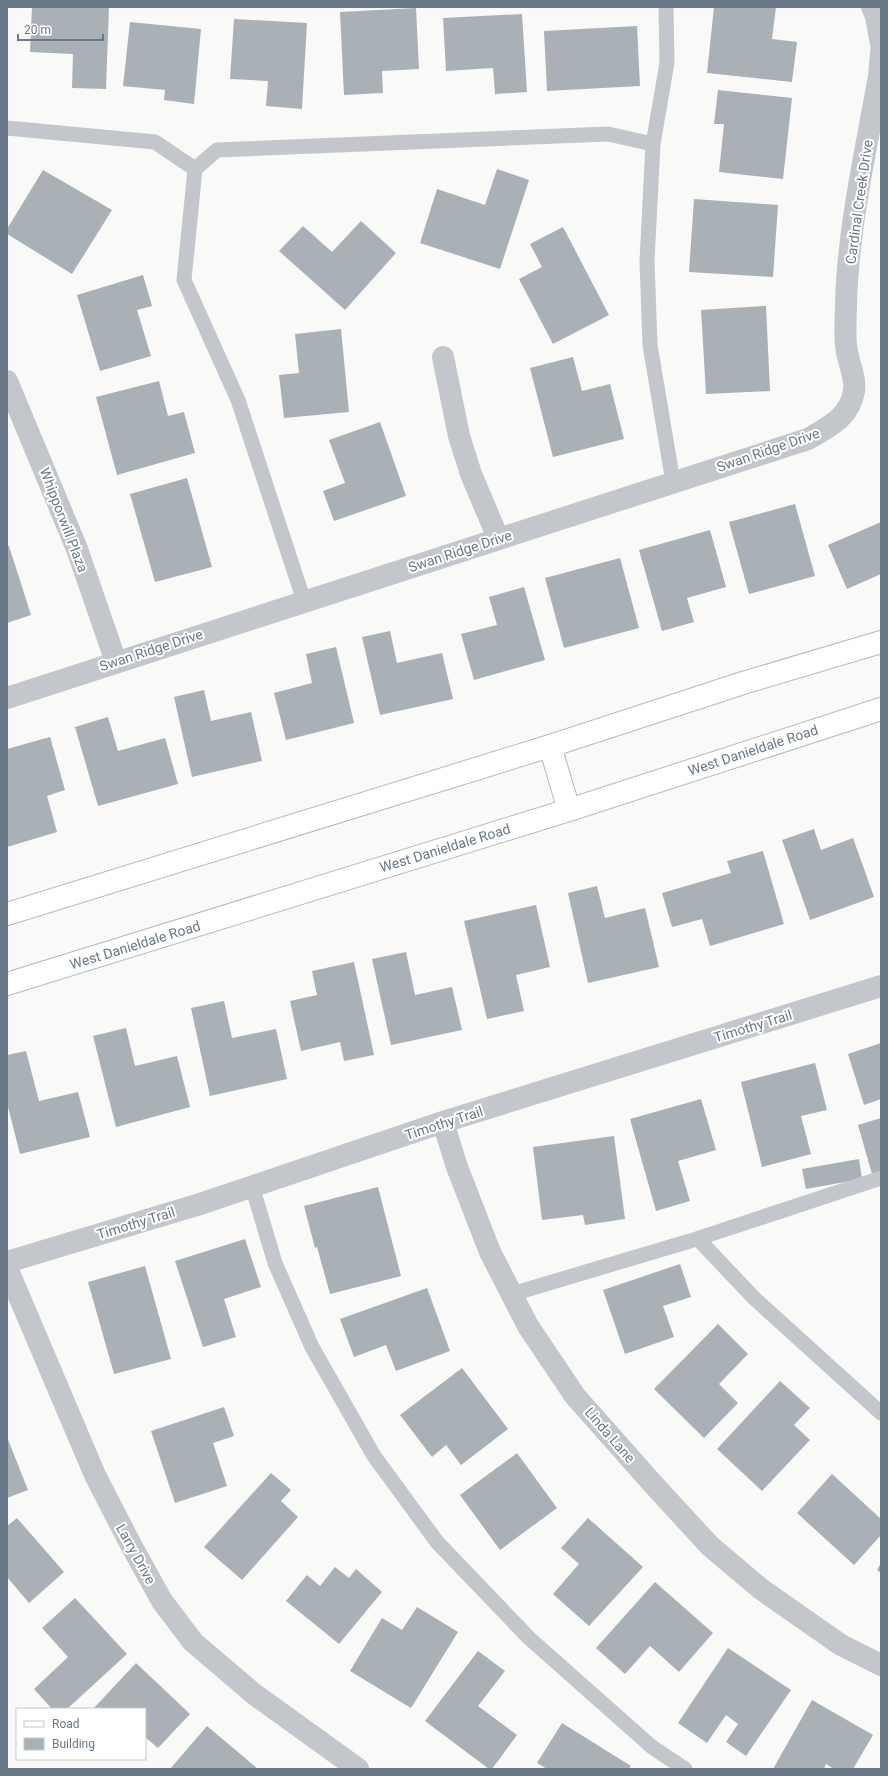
<svg xmlns="http://www.w3.org/2000/svg" width="888" height="1776" viewBox="0 0 888 1776" font-family="Roboto,sans-serif">
	<style>
		.building { fill: #a9b1b7 }
		.lines { fill: none; stroke-linecap: round; stroke-linejoin: round }
		.secondary-casing { stroke: #b5babf; stroke-width: 24 }
		.service { stroke: #c3c6ca; stroke-width: 15 }
		.minor { stroke: #c3c6ca; stroke-width: 22 }
		.secondary { stroke: #fff; stroke-width: 22 }
		.labels { text-anchor: middle; stroke-width: 4; stroke-linejoin: round; paint-order: stroke }
		.street-label { font-size: 14px; fill: #697886; stroke: #fff }
	</style>
	<rect width="100%" height="100%" fill="#f9f9f7"/>
	<path class="building" d="M 32,7 L 109,7 L 106,89 L 72,88 L 73,54 L 30,52 Z
		M 714,7 L 776,7 L 772,39 L 797,42 L 792,82 L 707,73 Z
		M 416,8 L 419,69 L 382,71 L 383,93 L 344,95 L 340,12 Z
		M 522,14 L 527,92 L 495,94 L 493,68 L 446,71 L 443,18 Z
		M 234,19 L 307,23 L 302,109 L 266,106 L 268,81 L 230,79 Z
		M 130,22 L 201,29 L 194,104 L 164,100 L 165,90 L 123,86 Z
		M 637,26 L 640,86 L 547,91 L 544,31 Z
		M 718,90 L 792,98 L 783,179 L 719,172 L 724,124 L 714,124 Z
		M 497,169 L 529,180 L 500,269 L 420,243 L 437,189 L 485,205 Z
		M 43,170 L 112,210 L 72,274 L 7,234 L 7,229 Z
		M 694,199 L 778,205 L 773,277 L 689,272 Z
		M 361,221 L 396,253 L 345,310 L 279,251 L 303,226 L 332,252 Z
		M 563,227 L 609,315 L 553,344 L 519,279 L 542,267 L 530,244 Z
		M 143,275 L 152,306 L 137,310 L 151,356 L 100,371 L 77,295 Z
		M 766,306 L 770,391 L 706,394 L 701,310 Z
		M 341,329 L 349,412 L 284,418 L 279,375 L 299,373 L 295,334 Z
		M 573,357 L 582,391 L 610,384 L 624,439 L 553,457 L 530,368 Z
		M 159,381 L 168,416 L 184,412 L 195,453 L 117,475 L 96,397 Z
		M 380,422 L 406,496 L 334,521 L 323,491 L 345,483 L 329,440 Z
		M 187,478 L 212,567 L 155,582 L 130,494 Z
		M 795,504 L 815,576 L 749,594 L 729,522 Z
		M 881,522 L 881,574 L 847,589 L 828,545 Z
		M 710,530 L 726,587 L 687,598 L 694,622 L 662,631 L 639,550 Z
		M 7,546 L 9,546 L 31,615 L 7,623 Z
		M 620,558 L 639,628 L 564,648 L 545,578 Z
		M 524,587 L 545,660 L 474,680 L 461,634 L 497,625 L 489,597 Z
		M 390,631 L 397,663 L 442,653 L 453,699 L 380,715 L 362,637 Z
		M 336,647 L 354,723 L 286,740 L 274,693 L 312,683 L 306,654 Z
		M 204,690 L 211,721 L 251,712 L 262,761 L 192,777 L 174,697 Z
		M 108,717 L 118,751 L 165,738 L 178,784 L 98,806 L 75,727 Z
		M 50,737 L 65,790 L 47,796 L 57,832 L 7,847 L 7,749 Z
		M 814,829 L 821,850 L 853,838 L 874,897 L 810,920 L 782,840 Z
		M 763,851 L 784,924 L 710,946 L 702,919 L 672,927 L 662,893 L 731,873 L 727,861 Z
		M 597,886 L 605,918 L 645,908 L 659,967 L 588,983 L 568,893 Z
		M 536,905 L 550,967 L 516,975 L 524,1011 L 487,1019 L 464,921 Z
		M 406,952 L 415,995 L 452,987 L 462,1030 L 391,1045 L 372,959 Z
		M 354,962 L 374,1055 L 344,1061 L 340,1042 L 301,1051 L 290,1001 L 317,995 L 312,971 Z
		M 224,1001 L 232,1038 L 276,1029 L 287,1079 L 210,1096 L 191,1008 Z
		M 126,1028 L 135,1066 L 177,1056 L 190,1107 L 116,1127 L 93,1036 Z
		M 881,1043 L 881,1099 L 864,1105 L 848,1054 Z
		M 26,1051 L 39,1101 L 78,1092 L 90,1137 L 20,1154 L 7,1103 L 7,1055 Z
		M 815,1063 L 827,1110 L 801,1116 L 811,1154 L 762,1167 L 741,1082 Z
		M 701,1099 L 716,1150 L 678,1161 L 690,1201 L 656,1211 L 630,1119 Z
		M 881,1118 L 881,1171 L 872,1174 L 858,1125 Z
		M 614,1136 L 625,1219 L 585,1225 L 583,1215 L 542,1220 L 533,1147 Z
		M 859,1159 L 862,1179 L 806,1189 L 802,1169 Z
		M 378,1187 L 401,1276 L 330,1294 L 317,1247 L 315,1248 L 304,1206 Z
		M 245,1239 L 261,1287 L 224,1299 L 236,1337 L 203,1347 L 175,1261 Z
		M 680,1264 L 691,1297 L 663,1306 L 674,1337 L 625,1354 L 603,1290 Z
		M 145,1266 L 171,1359 L 114,1374 L 88,1282 Z
		M 427,1288 L 450,1351 L 396,1371 L 386,1345 L 354,1357 L 340,1319 Z
		M 718,1324 L 748,1354 L 719,1384 L 738,1403 L 704,1438 L 654,1389 Z
		M 462,1368 L 508,1429 L 461,1465 L 446,1445 L 432,1457 L 400,1415 Z
		M 780,1381 L 810,1408 L 794,1425 L 810,1440 L 762,1491 L 717,1449 Z
		M 224,1407 L 234,1436 L 213,1443 L 227,1486 L 175,1503 L 151,1431 Z
		M 7,1437 L 28,1490 L 7,1498 Z
		M 517,1453 L 557,1508 L 500,1550 L 460,1495 Z
		M 271,1473 L 291,1490 L 281,1501 L 298,1517 L 242,1580 L 204,1547 Z
		M 832,1474 L 881,1519 L 881,1535 L 854,1565 L 797,1513 Z
		M 17,1518 L 64,1572 L 29,1603 L 7,1577 L 7,1526 Z
		M 588,1518 L 643,1567 L 589,1626 L 553,1594 L 579,1564 L 561,1548 Z
		M 881,1563 L 881,1573 L 877,1570 Z
		M 335,1567 L 349,1578 L 356,1569 L 382,1592 L 339,1644 L 286,1601 L 307,1575 L 320,1586 Z
		M 655,1582 L 713,1633 L 679,1672 L 650,1646 L 625,1674 L 596,1648 Z
		M 75,1598 L 127,1654 L 67,1709 L 52,1709 L 34,1689 L 68,1657 L 42,1628 Z
		M 417,1607 L 458,1632 L 411,1708 L 350,1671 L 382,1618 L 402,1630 Z
		M 728,1648 L 791,1690 L 746,1756 L 726,1742 L 738,1724 L 726,1715 L 707,1743 L 678,1723 Z
		M 478,1651 L 505,1671 L 478,1706 L 517,1735 L 492,1769 L 489,1769 L 425,1721 Z
		M 136,1663 L 190,1714 L 158,1748 L 145,1737 L 145,1709 L 93,1709 Z
		M 812,1700 L 873,1735 L 853,1769 L 834,1769 L 826,1764 L 824,1769 L 773,1769 Z
		M 562,1723 L 631,1766 L 629,1769 L 547,1769 L 537,1763 Z
		M 207,1726 L 258,1769 L 170,1769 Z"/>
	<g class="lines">
		<defs>
			<path id="secondary" d="M 550,746 L 569,810
				M 7,914 L 550,746 L 743,683 L 881,642
				M 7,984 L 569,810 L 881,709"/>
		</defs>
		<use href="#secondary" class="secondary-casing"/>
		<path class="service" d="M 666,7 L 667,63 L 653,144 L 647,261 L 650,345 L 673,482
			M 7,128 L 155,142 L 195,169 L 184,280 L 238,400 L 304,601
			M 195,169 L 217,150 L 608,134 L 653,144
			M 252,1186 L 275,1263 L 312,1347 L 374,1456 L 437,1542 L 529,1638 L 652,1747 L 685,1769
			M 698,1239 L 755,1299 L 881,1413
			M 512,1294 L 690,1241 L 881,1178"/>
		<path class="minor" d="M 872,7 L 876,16 L 881,44
			M 443,357 L 459,436 L 471,474 L 498,538
			M 7,381 L 77,549 L 116,662
			M 7,698 L 808,439 C 829,427 850,417 854,391 C 856,378 849,364 847,352 C 844,337 846,319 846,304 C 848,227 866,151 879,76 L 881,53
			M 443,1122 L 457,1167 L 490,1252 L 528,1326 L 575,1396 L 652,1483 L 710,1546 L 761,1589 L 841,1645 L 881,1665
			M 7,1262 L 200,1204 L 443,1122 L 881,986
			M 7,1268 L 95,1475 L 131,1545 L 162,1601 L 193,1642 L 254,1694 L 358,1769"/>
		<use href="#secondary" class="secondary"/>
	</g>
	<g class="labels">
		<g class="street-label">
			<text transform="translate(859 202) rotate(-82)" y="5">Cardinal Creek Drive</text>
			<text transform="translate(768 450) rotate(-19)" y="5">Swan Ridge Drive</text>
			<text transform="translate(64 520) rotate(69)" y="5">Whipporwill Plaza</text>
			<text transform="translate(460 551) rotate(-18)" y="5">Swan Ridge Drive</text>
			<text transform="translate(151 650) rotate(-18)" y="5">Swan Ridge Drive</text>
			<text transform="translate(753 750) rotate(-18)" y="5">West Danieldale Road</text>
			<text transform="translate(445 848) rotate(-17)" y="5">West Danieldale Road</text>
			<text transform="translate(135 945) rotate(-17)" y="5">West Danieldale Road</text>
			<text transform="translate(753 1026) rotate(-17)" y="5">Timothy Trail</text>
			<text transform="translate(444 1123) rotate(-18)" y="5">Timothy Trail</text>
			<text transform="translate(136 1223) rotate(-17)" y="5">Timothy Trail</text>
			<text transform="translate(610 1435) rotate(49)" y="5">Linda Lane</text>
			<text transform="translate(136 1554) rotate(61)" y="5">Larry Drive</text>
		</g>
	</g>
	<rect width="888" height="1776" fill="none" stroke="#697886" stroke-width="16"/>
	<rect x="16" y="1708" width="130" height="52" fill="#ffffff" stroke="#c3c9cf"/>
	<rect x="24" y="1721" width="20" height="6" fill="#ffffff" stroke="#c3c9cf"/>
	<text x="52" y="1728" font-size="12" fill="#697886">Road</text>
	<rect x="24" y="1738" width="20" height="12" fill="#a9b1b7" stroke="#c3c9cf"/>
	<text x="52" y="1748" font-size="12" fill="#697886">Building</text>
	<path d="M18 34v6h85v-6" fill="none" stroke="#697886" stroke-width="2"/>
	<text x="24" y="34" font-size="12" fill="#697886" stroke="#ffffff" stroke-width="3" paint-order="stroke">20 m</text>
</svg>
